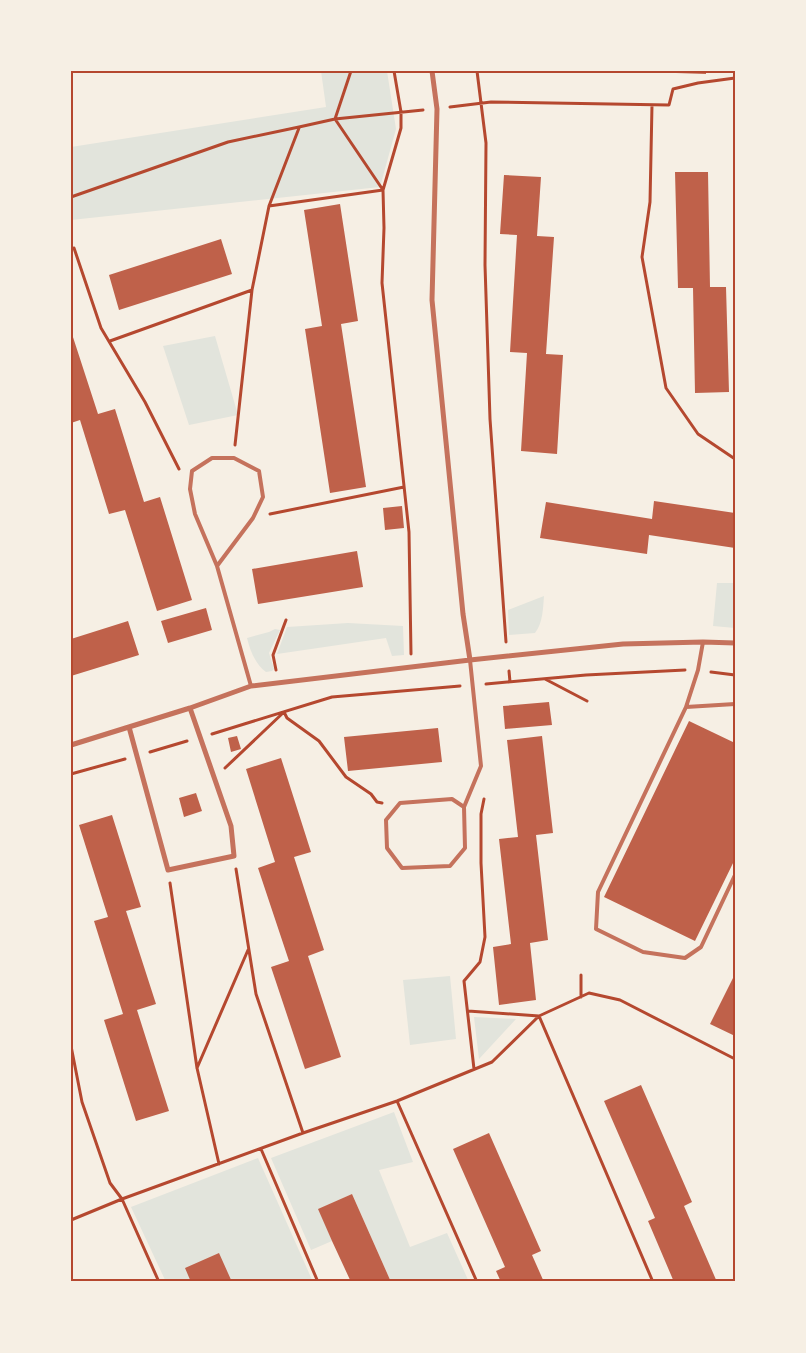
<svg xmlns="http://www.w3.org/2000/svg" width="806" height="1353" viewBox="0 0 806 1353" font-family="'Source Sans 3',sans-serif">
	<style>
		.green { fill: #e2e4dc }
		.building { fill: #bf614a }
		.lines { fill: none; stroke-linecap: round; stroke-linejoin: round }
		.path { stroke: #b5482f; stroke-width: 3 }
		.service { stroke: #c5725c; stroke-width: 4 }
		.minor { stroke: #c5725c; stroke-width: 5 }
		.neatline { fill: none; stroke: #b5482f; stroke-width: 2 }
	</style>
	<rect width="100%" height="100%" fill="#f6efe4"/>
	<path class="green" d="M 321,71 L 387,71 L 396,129 L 380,187 L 71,220 L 71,147 L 326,107 Z
		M 215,336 L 238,415 L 189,425 L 163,346 Z
		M 717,583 L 735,583 L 735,628 L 713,626 Z
		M 544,596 C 543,608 543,623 535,633 L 509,635 L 508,610 Z
		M 348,623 L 403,626 L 404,655 L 392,656 L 386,638 L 277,654 L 287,627 Z
		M 275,629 L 280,630 L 269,653 L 274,669 L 272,671 L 266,672 C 255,664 250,650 247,638 L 269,632 Z
		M 450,976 L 456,1039 L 410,1045 L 403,980 Z
		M 474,1017 L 516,1019 L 479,1059 Z
		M 394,1112 L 413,1162 L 379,1170 L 410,1247 L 447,1233 L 469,1282 L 391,1282 L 352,1194 L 319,1209 L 332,1241 L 311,1250 L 271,1158 Z
		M 258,1158 L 313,1282 L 166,1282 L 131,1207 Z"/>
	<path class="building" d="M 676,71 L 706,71 L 706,74 L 676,73 Z
		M 675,172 L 708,172 L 710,287 L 726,287 L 729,392 L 695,393 L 693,288 L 678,288 Z
		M 504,175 L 541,177 L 537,236 L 554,237 L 546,354 L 563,355 L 557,454 L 521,451 L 527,353 L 510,352 L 517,235 L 500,234 Z
		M 340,204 L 358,321 L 341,324 L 366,487 L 330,493 L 305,329 L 322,326 L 304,210 Z
		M 221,239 L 232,274 L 119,310 L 109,275 Z
		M 71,331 L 98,414 L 115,409 L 144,502 L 160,497 L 192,600 L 157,611 L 125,510 L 109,514 L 80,420 L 71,423 Z
		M 654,501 L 735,513 L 735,548 L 649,535 L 647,554 L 540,538 L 546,502 L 652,519 Z
		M 402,506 L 404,528 L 385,530 L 383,508 Z
		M 357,551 L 363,587 L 258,604 L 252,569 Z
		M 206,608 L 212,630 L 168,643 L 161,621 Z
		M 128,621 L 139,655 L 71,676 L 71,639 Z
		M 549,702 L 552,725 L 505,729 L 503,706 Z
		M 689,721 L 735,743 L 735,859 L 695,941 L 604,897 Z
		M 438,728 L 442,762 L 348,771 L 344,737 Z
		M 237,736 L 241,749 L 231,752 L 228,738 Z
		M 542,736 L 553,833 L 536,835 L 548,940 L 530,943 L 536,1000 L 499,1005 L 493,947 L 511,944 L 499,839 L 518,837 L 507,740 Z
		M 281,758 L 311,852 L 294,857 L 324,950 L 308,956 L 341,1057 L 305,1069 L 271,967 L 289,961 L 258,868 L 275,862 L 246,769 Z
		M 196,793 L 202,811 L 184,817 L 179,798 Z
		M 112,815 L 141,907 L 126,911 L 156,1004 L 137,1010 L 169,1111 L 136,1121 L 104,1020 L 123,1014 L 94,921 L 108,917 L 79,825 Z
		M 735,974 L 735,1036 L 710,1024 Z
		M 641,1085 L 692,1202 L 684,1206 L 717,1282 L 674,1282 L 648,1221 L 655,1218 L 604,1101 Z
		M 489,1133 L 541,1251 L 532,1255 L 544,1282 L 501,1282 L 496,1271 L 505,1267 L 453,1149 Z
		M 352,1194 L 391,1282 L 351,1282 L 332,1241 L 318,1209 Z
		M 219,1253 L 232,1282 L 191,1282 L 185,1268 Z"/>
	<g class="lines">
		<path class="path" d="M 394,71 L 401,112 L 401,128 L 383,190 L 384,228 L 382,283 L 409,532 L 411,654
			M 477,71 L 486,143 L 485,265 L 490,419 L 506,642
			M 652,105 L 650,202 L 642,257 L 666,388 L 698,434 L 735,459
			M 450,107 L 491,102 L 669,105 L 673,89 L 698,83 L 735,78
			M 71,197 L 228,142 L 299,127 L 335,119 L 423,110
			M 269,206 L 299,128
			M 74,248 L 101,328 L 145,402 L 179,469
			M 110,341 L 252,290 L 269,206 L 383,190 L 335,119 L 351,71
			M 235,445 L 252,290
			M 270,514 L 404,487
			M 276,670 L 273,655 L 286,620
			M 509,671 L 510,682
			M 711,672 L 735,675
			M 545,679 L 587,701
			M 486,684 L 586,675 L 685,670
			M 212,734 L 332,697 L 460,686
			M 150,752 L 187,741
			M 225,768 L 284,712 L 287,718 L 319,741 L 346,777 L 371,794 L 377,802 L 382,803
			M 71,774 L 125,759
			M 236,869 L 256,994 L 303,1133
			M 170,883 L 197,1068 L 219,1164
			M 581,997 L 581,975
			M 468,1011 L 539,1016 L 653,1282
			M 71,1046 L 82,1102 L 110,1183 L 122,1199 L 159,1282
			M 197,1068 L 248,950
			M 474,1069 L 464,981 L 480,962 L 485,937 L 481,863 L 481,814 L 484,799
			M 397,1101 L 477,1282
			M 261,1149 L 318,1282
			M 71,1220 L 122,1199 L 303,1133 L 397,1101 L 492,1062 L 539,1016 L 589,993 L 620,1000 L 735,1059"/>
		<path class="service" d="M 217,566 L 253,518 L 263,497 L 259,471 L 234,458 L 212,458 L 192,471 L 190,489 L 195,514 L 217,566 L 251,686
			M 703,642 L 698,670 L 686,707 L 598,892 L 596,929 L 643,952 L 685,958 L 701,947 L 735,875
			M 686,707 L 735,704
			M 464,807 L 465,848 L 450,866 L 402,868 L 387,848 L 386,820 L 400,803 L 452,799 L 464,807 L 481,766 L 470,660"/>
		<path class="minor" d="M 432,71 L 437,109 L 432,300 L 463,614 L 470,660
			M 129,727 L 168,870 L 234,856 L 231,826 L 190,708
			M 71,745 L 190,708 L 251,686 L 470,660 L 623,644 L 703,642 L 735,643"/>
	</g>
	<rect width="806" height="1353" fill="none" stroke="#f6efe4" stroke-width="145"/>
	<rect x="72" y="72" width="662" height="1208" class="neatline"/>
</svg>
